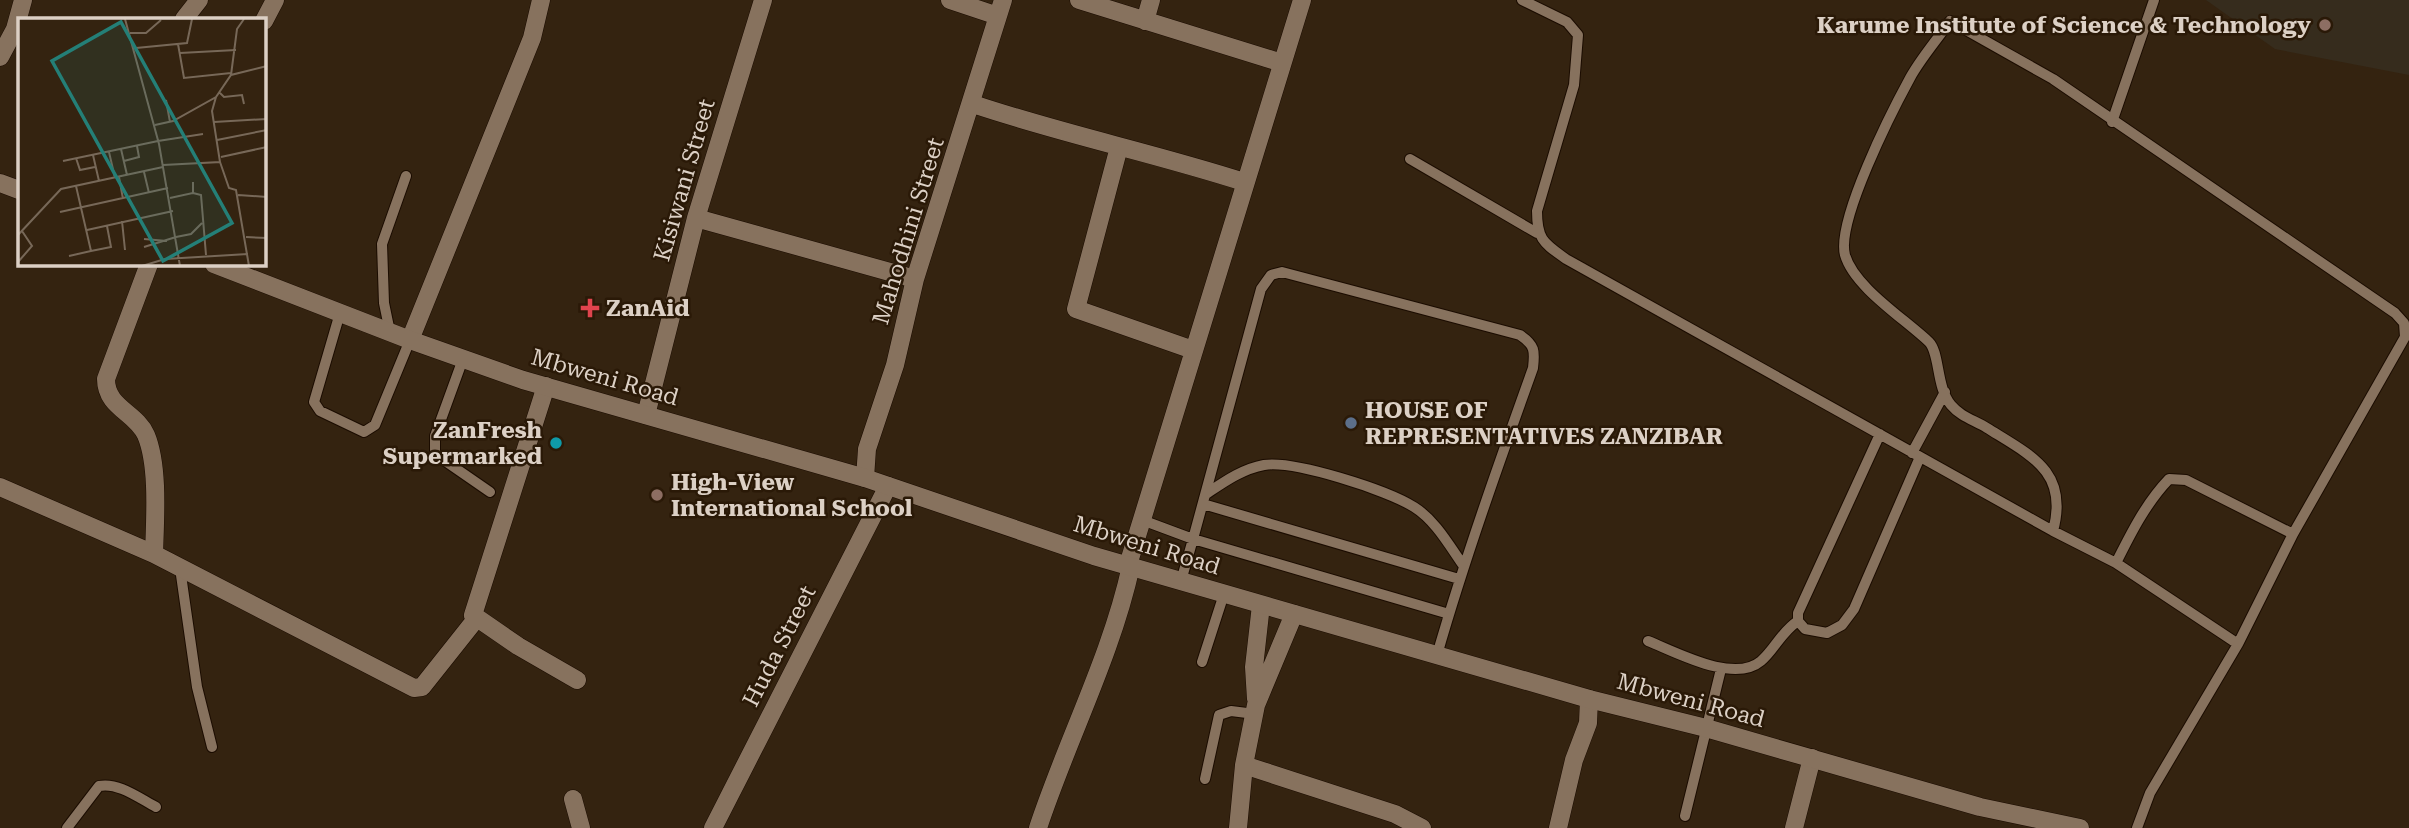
<svg xmlns="http://www.w3.org/2000/svg" width="2409" height="828" viewBox="0 0 2409 828" font-family="'Roboto Serif',serif">
	<style>
		.education { fill: #362c1d }
		.lines { fill: none; stroke-linecap: round; stroke-linejoin: round }
		.service-casing { stroke: #1b0c00; stroke-width: 12 }
		.minor-casing { stroke: #1b0c00; stroke-width: 19 }
		.tertiary-casing { stroke: #1b0c00; stroke-width: 19 }
		.service { stroke: #87725e; stroke-width: 10 }
		.minor { stroke: #87725e; stroke-width: 18 }
		.tertiary { stroke: #87725e; stroke-width: 18 }
		.education-dot { fill: #8d6e63; stroke: #2a1907; stroke-width: 2.5 }
		.health-dot { fill: #e0444e; stroke: #2a1907; stroke-width: 2.5 }
		.service-dot { fill: #5c6f8a; stroke: #2a1907; stroke-width: 2.5 }
		.culture-dot { fill: #0f9aa8; stroke: #2a1907; stroke-width: 2.5 }
		.labels { text-anchor: middle; stroke-width: 5; stroke-linejoin: round; paint-order: stroke }
		.poi-label { font-size: 23px; font-weight: bold; fill: #dcd0c5; stroke: #2a1907; text-anchor: start }
		.street-label { font-size: 23px; fill: #dcd0c5; stroke: #2a1907 }
		.inset-road { fill: none; stroke: #776858; stroke-width: 2 }
		.view { fill: #247f77; fill-opacity: 0.15; stroke: #247f77; stroke-width: 3.5 }
		.inset-edge { fill: none; stroke: #dcd0c5; stroke-width: 3.5 }
	</style>
	<rect width="100%" height="100%" fill="#342310"/>
	<path class="education" d="M 2206,0 L 2409,0 L 2409,75 L 2275,49 Z"/>
	<g class="lines">
		<defs>
			<path id="service" d="M 1522,0 L 1567,22 L 1578,35 L 1574,85 L 1537,211 C 1537,240 1544,243 1566,259 L 2053,531
				M 2112,122 L 2154,0
				M 1410,159 L 1537,233
				M 340,313 L 314,402 L 320,411 L 364,432 L 375,425 L 410,340
				M 390,332 L 384,303 L 382,244 L 406,176
				M 463,359 L 435,436 L 435,454 L 490,492
				M 1880,434 L 1798,613 L 1798,621 L 1805,629 L 1827,633 L 1842,625 L 1854,609 L 1920,457
				M 1912,453 L 1945,392
				M 1206,494 C 1224,482 1242,469 1264,465 C 1294,460 1387,490 1414,507 C 1435,520 1449,545 1463,565
				M 1203,504 L 1459,579
				M 1142,520 L 1193,539 L 1181,581
				M 2116,563 L 2053,531 C 2069,472 2032,456 1987,428 C 1974,420 1961,417 1951,405 C 1936,387 1940,353 1929,342 C 1905,319 1854,287 1845,255 C 1836,221 1892,111 1910,78 C 1921,58 1937,40 1950,21 L 2053,79 L 2395,313 L 2404,323 L 2405,337 L 2293,534 L 2238,644
				M 180,568 L 197,687 L 212,747
				M 1648,641 C 1676,652 1734,684 1761,661 C 1775,649 1781,632 1798,621
				M 1437,655 C 1465,558 1499,463 1533,368 C 1535,351 1535,345 1520,335 L 1282,272 L 1271,275 L 1261,289 L 1193,539 L 1449,614
				M 1202,662 L 1224,594
				M 1205,779 L 1219,715 L 1231,711 L 1255,714
				M 1685,816 L 1721,669
				M 67,828 L 99,786 C 118,782 139,798 156,807
				M 2137,828 L 2150,793 L 2238,644 L 2116,563 C 2131,533 2146,503 2169,479 L 2186,480 L 2293,534"/>
			<path id="minor" d="M 950,0 L 998,16
				M 1079,0 L 1282,63
				M 184,19 L 199,0
				M 264,21 L 275,0
				M 1145,21 L 1151,0
				M 0,57 L 15,29 L 23,0
				M 973,104 C 1062,134 1154,153 1244,182
				M 1119,147 L 1076,309 L 1193,350
				M 696,218 L 915,279
				M 149,264 L 106,379 C 106,408 136,412 146,435 C 159,466 155,520 154,554
				M 410,340 L 532,38 L 541,0
				M 546,386 L 473,615 L 518,646 L 577,680
				M 646,415 L 696,218 L 763,0
				M 865,478 L 867,449 L 895,365 L 915,279 L 1003,0
				M 0,487 L 154,554 L 414,688 L 422,687 L 476,619
				M 1128,565 L 1302,0
				M 1256,699 L 1254,667 L 1261,605
				M 1244,765 L 1395,814 L 1422,828
				M 573,799 L 581,828
				M 713,828 L 888,486
				M 1038,828 C 1067,740 1111,657 1131,566
				M 1238,828 L 1244,765 L 1256,705 L 1294,614
				M 1558,828 L 1574,760 L 1588,723 L 1589,699
				M 1794,828 L 1812,758"/>
			<path id="tertiary" d="M 0,183 L 19,190
				M 214,264 L 410,340 L 523,380 L 865,478 L 1094,556 L 1589,699 L 1706,728 L 1980,807 L 2080,828"/>
		</defs>
		<use href="#service" class="service-casing"/>
		<use href="#minor" class="minor-casing"/>
		<use href="#tertiary" class="tertiary-casing"/>
		<use href="#service" class="service"/>
		<use href="#minor" class="minor"/>
		<use href="#tertiary" class="tertiary"/>
	</g>
	<g class="education-dot">
		<circle cx="2325" cy="25" r="7"/>
		<circle cx="657" cy="495" r="7"/>
	</g>
	<path class="health-dot" d="M586.5 297.5h7v7h7v7h-7v7h-7v-7h-7v-7h7z"/>
	<circle class="service-dot" cx="1351" cy="423" r="7"/>
	<circle class="culture-dot" cx="556" cy="443" r="7"/>
	<g class="labels">
		<g class="poi-label">
			<text x="2311" y="33" text-anchor="end">Karume Institute of Science &amp; Technology</text>
			<text x="606" y="316">ZanAid</text>
			<text x="1365" y="418">HOUSE OF<tspan x="1365" dy="26">REPRESENTATIVES ZANZIBAR</tspan></text>
			<text x="542" y="438" text-anchor="end">ZanFresh<tspan x="542" dy="26">Supermarked</tspan></text>
			<text x="671" y="490">High-View<tspan x="671" dy="26">International School</tspan></text>
		</g>
		<g class="street-label">
			<text transform="translate(684 180) rotate(-74)" y="8">Kisiwani Street</text>
			<text transform="translate(908 231) rotate(-73)" y="8">Mahodhini Street</text>
			<text transform="translate(605 377) rotate(16)" y="8">Mbweni Road</text>
			<text transform="translate(1147 545) rotate(17)" y="8">Mbweni Road</text>
			<text transform="translate(779 646) rotate(-63)" y="8">Huda Street</text>
			<text transform="translate(1691 700) rotate(15)" y="8">Mbweni Road</text>
		</g>
	</g>
	<g transform="translate(18 18)">
		<rect width="248" height="248" fill="#342310"/>
		<path class="inset-road" d="M 107,1 L 141,126 L 162,248M 112,15 L 128,15 L 143,2M 160,26 L 166,60 L 213,55M 118,30 L 169,25 L 174,1M 162,35 L 218,32M 213,57 L 219,11 L 226,1M 202,75 L 206,79 L 224,77 L 226,86M 148,82 L 152,104M 196,104 L 249,101M 137,107 L 155,103 L 198,79 L 213,57 L 249,48M 199,122 L 249,112M 140,123 L 185,116M 103,131 L 109,157M 91,134 L 97,160M 75,137 L 81,163M 203,139 L 249,129M 58,140 L 62,152 L 77,149M 45,143 L 140,123M 106,143 L 121,139 L 119,128M 202,144 L 211,170 L 218,172 L 231,248M 145,147 L 202,144 L 194,93 L 198,79M 126,154 L 131,175M 101,159 L 105,181M 175,175 L 183,177 L 188,237M 220,177 L 249,179M 152,180 L 175,175 L 175,164M 42,194 L 150,170M 104,203 L 107,232M 69,212 L 155,193M 0,217 L 43,171 L 145,149M 158,219 L 173,216 L 184,205M 228,219 L 249,220M 126,221 L 149,223M 126,229 L 158,219M 73,233 L 93,229 L 89,208M 51,238 L 73,233 L 58,168M 0,244 L 14,228 L 4,213M 124,248 L 147,241 L 230,236"/>
		<path class="view" d="M 103,4 L 214,205 L 145,243 L 34,43 Z"/>
		<rect width="248" height="248" class="inset-edge"/>
	</g>
</svg>
